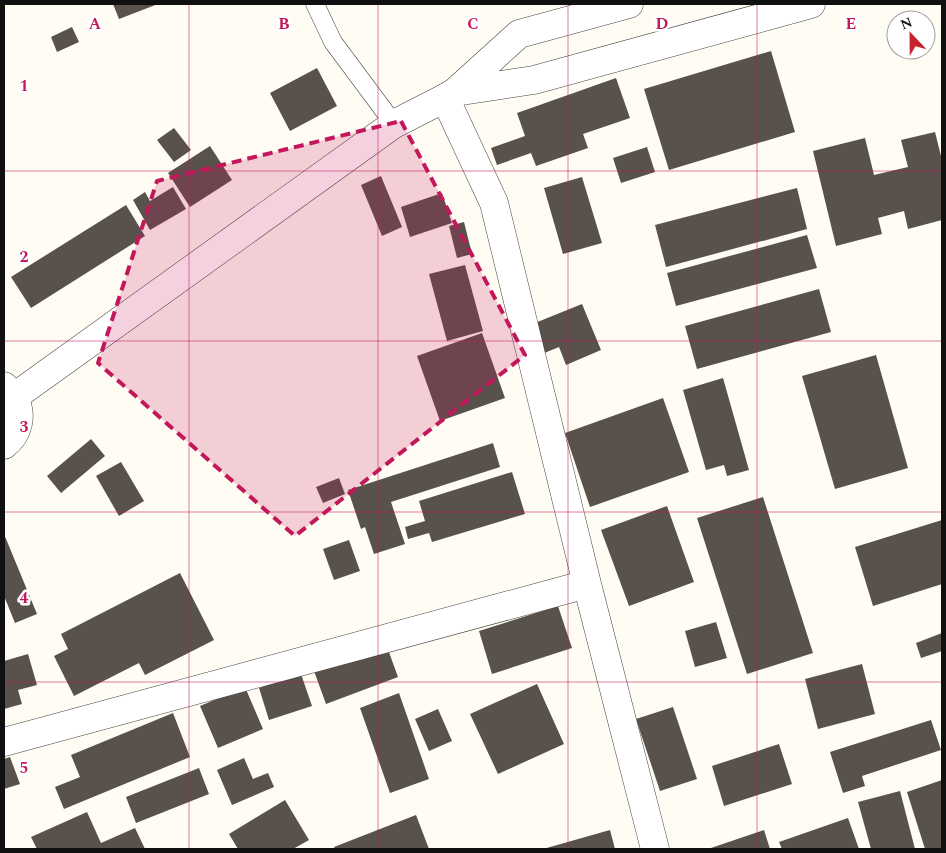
<svg xmlns="http://www.w3.org/2000/svg" width="946" height="853" viewBox="0 0 946 853" font-family="Spectral,serif">
	<style>
		.building { fill: #59514c }
		.lines { fill: none; stroke-linecap: round; stroke-linejoin: round }
		.service-casing { stroke: #434343; stroke-width: 19 }
		.minor-casing { stroke: #434343; stroke-width: 29 }
		.tertiary-casing { stroke: #434343; stroke-width: 29 }
		.service { stroke: #fff; stroke-width: 18 }
		.minor { stroke: #fff; stroke-width: 28 }
		.tertiary { stroke: #fff; stroke-width: 28 }
		.marked { fill: #c2185b; fill-opacity: 0.2; stroke: #c2185b; stroke-width: 4; stroke-dasharray: 10 6; stroke-linejoin: round }
		.grid { fill: none; stroke: #c2185b; stroke-width: 1; stroke-opacity: 0.55 }
		.grid-label { font-size: 16px; text-anchor: middle; font-weight: bold; fill: #c2185b; stroke: #fff; stroke-width: 5; stroke-linejoin: round; paint-order: stroke }
	</style>
	<rect width="100%" height="100%" fill="#fffcf3"/>
	<path class="building" d="M 113,4 L 158,4 L 119,19 Z
		M 72,27 L 79,42 L 57,52 L 51,37 Z
		M 771,51 L 795,132 L 669,170 L 644,89 Z
		M 317,68 L 337,106 L 290,131 L 270,93 Z
		M 616,78 L 630,118 L 583,134 L 588,148 L 536,166 L 531,153 L 497,165 L 491,148 L 525,136 L 517,113 Z
		M 174,128 L 191,150 L 174,162 L 157,140 Z
		M 935,132 L 942,160 L 942,220 L 908,229 L 904,211 L 878,218 L 882,234 L 836,246 L 813,151 L 865,138 L 874,175 L 908,167 L 901,140 Z
		M 210,146 L 232,180 L 190,207 L 168,173 Z
		M 647,147 L 655,172 L 621,183 L 613,158 Z
		M 381,176 L 402,227 L 382,236 L 361,185 Z
		M 582,177 L 602,243 L 563,254 L 544,188 Z
		M 173,187 L 186,209 L 150,230 L 133,200 L 145,192 L 150,201 Z
		M 797,188 L 807,229 L 666,267 L 655,225 Z
		M 442,193 L 452,223 L 410,237 L 401,207 Z
		M 126,205 L 145,236 L 31,308 L 11,277 Z
		M 464,222 L 472,254 L 457,258 L 449,226 Z
		M 807,235 L 817,268 L 676,306 L 667,273 Z
		M 465,265 L 483,331 L 447,341 L 429,274 Z
		M 819,289 L 831,332 L 697,369 L 685,326 Z
		M 582,304 L 601,350 L 566,365 L 559,347 L 542,354 L 530,325 Z
		M 482,333 L 505,398 L 440,421 L 417,356 Z
		M 876,355 L 908,468 L 835,489 L 802,376 Z
		M 723,378 L 749,470 L 727,476 L 724,465 L 706,470 L 683,390 Z
		M 663,398 L 689,472 L 590,507 L 565,433 Z
		M 91,439 L 105,456 L 61,493 L 47,476 Z
		M 493,443 L 500,467 L 391,502 L 405,544 L 374,554 L 365,527 L 361,529 L 348,490 Z
		M 121,462 L 144,501 L 119,516 L 96,476 Z
		M 512,472 L 525,514 L 432,542 L 429,533 L 408,539 L 405,527 L 425,521 L 419,501 Z
		M 339,478 L 345,494 L 323,503 L 316,487 Z
		M 763,497 L 813,653 L 747,674 L 697,518 Z
		M 667,506 L 694,582 L 629,606 L 601,530 Z
		M 942,520 L 942,584 L 873,606 L 855,547 Z
		M 4,534 L 37,614 L 15,623 L 4,596 Z
		M 349,540 L 360,571 L 334,580 L 323,549 Z
		M 180,573 L 214,640 L 145,675 L 139,663 L 74,696 L 54,656 L 68,649 L 61,634 Z
		M 558,606 L 572,648 L 492,674 L 479,631 Z
		M 716,622 L 727,658 L 695,667 L 685,631 Z
		M 942,633 L 942,651 L 921,658 L 916,643 Z
		M 386,644 L 398,677 L 326,704 L 314,671 Z
		M 28,654 L 37,685 L 18,690 L 22,704 L 4,709 L 4,661 Z
		M 862,664 L 875,714 L 818,729 L 805,679 Z
		M 301,674 L 312,706 L 269,720 L 259,688 Z
		M 537,684 L 564,744 L 498,774 L 470,714 Z
		M 245,687 L 263,729 L 218,748 L 200,706 Z
		M 399,693 L 429,779 L 390,793 L 360,708 Z
		M 673,707 L 697,779 L 660,791 L 636,719 Z
		M 438,709 L 452,741 L 429,751 L 415,719 Z
		M 173,713 L 190,757 L 64,809 L 55,787 L 80,777 L 71,755 Z
		M 931,720 L 941,750 L 862,776 L 865,786 L 843,793 L 830,752 Z
		M 779,744 L 792,784 L 724,806 L 712,766 Z
		M 10,757 L 20,784 L 4,789 L 4,759 Z
		M 244,758 L 253,779 L 268,773 L 274,787 L 232,805 L 217,770 Z
		M 199,768 L 209,794 L 136,823 L 126,797 Z
		M 942,780 L 942,849 L 925,849 L 907,792 Z
		M 900,791 L 915,849 L 871,849 L 858,802 Z
		M 285,800 L 309,840 L 293,849 L 238,849 L 229,834 Z
		M 87,812 L 101,843 L 135,828 L 145,849 L 37,849 L 31,837 Z
		M 416,815 L 429,849 L 335,849 L 334,847 Z
		M 848,818 L 859,849 L 782,849 L 779,842 Z
		M 610,830 L 615,849 L 543,849 Z
		M 764,830 L 770,849 L 708,849 Z"/>
	<g class="lines">
		<defs>
			<path id="service" d="M 315,4 L 333,42 L 394,124"/>
			<path id="minor" d="M 445,98 L 494,203 L 587,584 L 655,849
				M 4,742 L 587,584"/>
			<path id="tertiary" d="M 455,92 L 534,80 L 811,4
				M 4,386 C 7,390 12,394 14,398 C 23,414 19,434 4,445
				M 14,397 L 394,124 L 445,98 L 455,92 L 519,34 L 629,4"/>
		</defs>
		<use href="#service" class="service-casing"/>
		<use href="#minor" class="minor-casing"/>
		<use href="#tertiary" class="tertiary-casing"/>
		<use href="#service" class="service"/>
		<use href="#minor" class="minor"/>
		<use href="#tertiary" class="tertiary"/>
	</g>
	<path class="marked" d="M 401,121 L 525,355 L 295,536 L 98,363 L 157,181 Z"/>
	<path class="grid" d="M 189,4 L 189,849M 378,4 L 378,849M 568,4 L 568,849M 757,4 L 757,849M 4,171 L 942,171M 4,341 L 942,341M 4,512 L 942,512M 4,682 L 942,682"/>
	<g class="grid-label">
		<text x="95" y="29">A</text>
		<text x="284" y="29">B</text>
		<text x="473" y="29">C</text>
		<text x="662" y="29">D</text>
		<text x="851" y="29">E</text>
		<text x="24" y="91">1</text>
		<text x="24" y="262">2</text>
		<text x="24" y="432">3</text>
		<text x="24" y="603">4</text>
		<text x="24" y="773">5</text>
	</g>
	<rect width="946" height="853" fill="none" stroke="#101010" stroke-width="10"/>
	<g transform="translate(911 35) rotate(338)"><circle r="24" fill="#ffffff" stroke="#9f9f9f"/>
	<path d="M0-4L9 19L0 12L-9 19Z" fill="#c7212c"/>
	<text y="-8" font-size="14" font-weight="bold" text-anchor="middle" fill="#101010">N</text>
	</g>
</svg>
